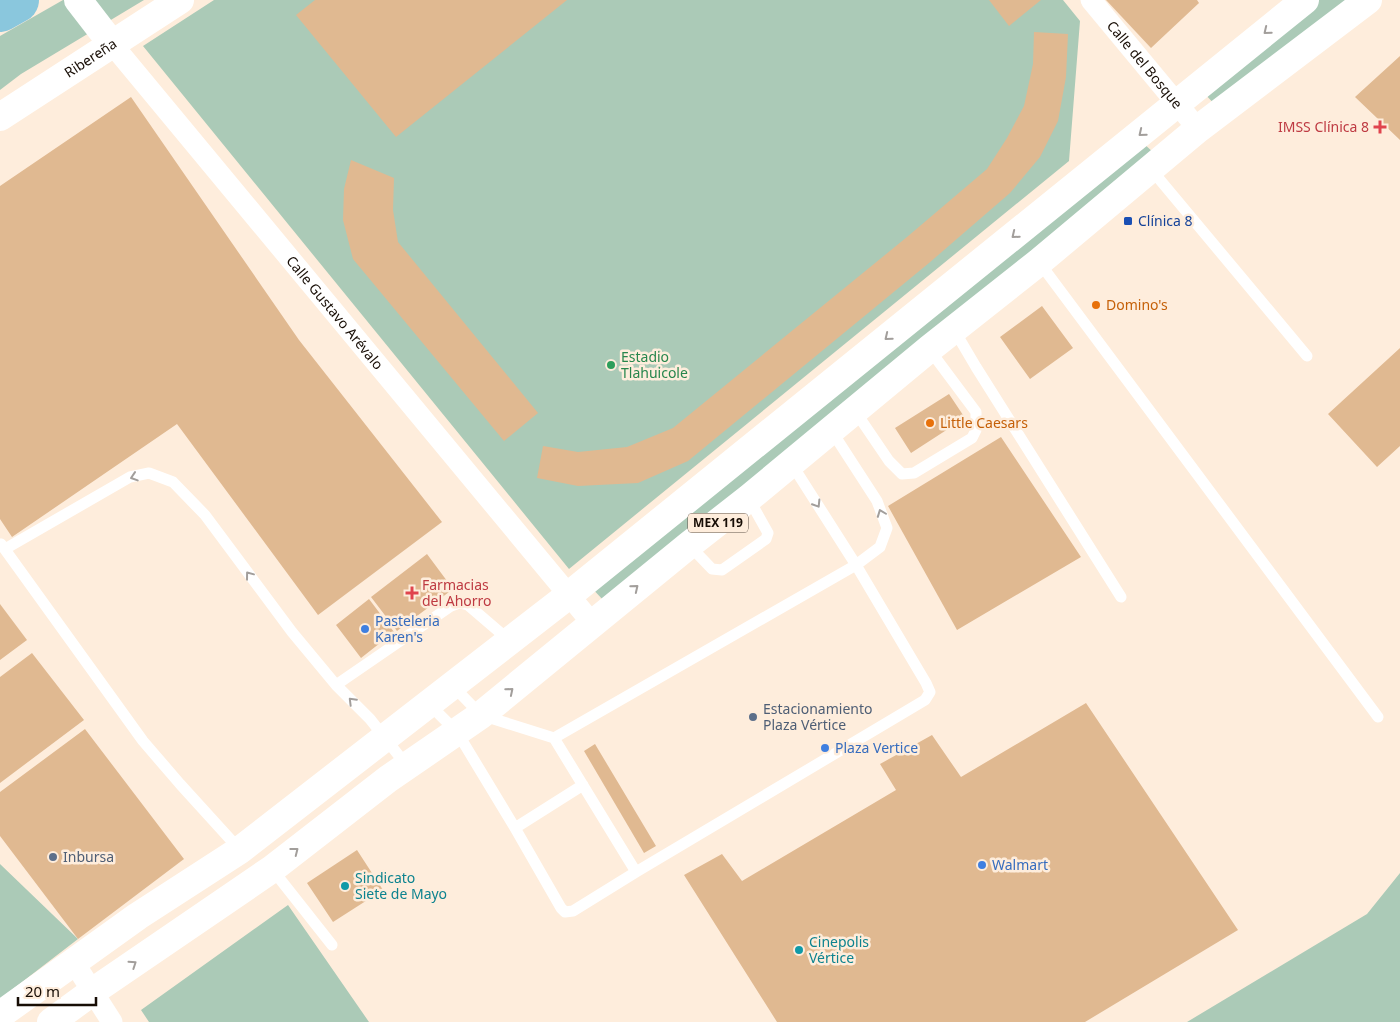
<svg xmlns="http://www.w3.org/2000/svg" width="1400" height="1022" viewBox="0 0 1400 1022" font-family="'Noto Sans',sans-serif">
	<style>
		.green { fill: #abcab7 }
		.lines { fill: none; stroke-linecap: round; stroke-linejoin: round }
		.river { stroke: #8ac7dd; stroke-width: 46 }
		.building { fill: #e0b991 }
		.lane { stroke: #fff; stroke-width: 11 }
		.street { stroke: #fff; stroke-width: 21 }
		.secondary { stroke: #fff; stroke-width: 28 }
		.primary { stroke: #fff; stroke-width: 28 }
		.oneway { stroke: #a29e9b }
		.health-dot { fill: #e0444e; stroke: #feeddc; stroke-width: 2 }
		.transit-dot { fill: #1a4fb4; stroke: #feeddc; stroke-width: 2 }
		.food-dot { fill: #e8710a; stroke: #feeddc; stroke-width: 2 }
		.leisure-dot { fill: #2e9e5b; stroke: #feeddc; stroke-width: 2 }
		.shop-dot { fill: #3f7fe0; stroke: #feeddc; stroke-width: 2 }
		.service-dot { fill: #5c6f8a; stroke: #feeddc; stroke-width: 2 }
		.culture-dot { fill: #0f9aa8; stroke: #feeddc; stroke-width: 2 }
		.labels { text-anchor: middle; stroke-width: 5; stroke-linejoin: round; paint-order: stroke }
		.shield { fill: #feeddc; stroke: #5c5046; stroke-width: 1 }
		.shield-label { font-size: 12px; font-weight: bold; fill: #170d05 }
		.street-label { font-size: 14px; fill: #170d05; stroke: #feeddc }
		.health-label { font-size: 14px; fill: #be3a42; stroke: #feeddc; text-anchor: end }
		.transit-label { font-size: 14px; fill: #164399; stroke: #feeddc; text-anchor: start }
		.food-label { font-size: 14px; fill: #c56008; stroke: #feeddc; text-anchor: start }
		.leisure-label { font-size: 14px; fill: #27864d; stroke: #feeddc; text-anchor: start }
		.shop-label { font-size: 14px; fill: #366cbe; stroke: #feeddc; text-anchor: start }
		.service-label { font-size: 14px; fill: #4e5e75; stroke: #feeddc; text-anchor: start }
		.culture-label { font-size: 14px; fill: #0d838f; stroke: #feeddc; text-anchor: start }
	</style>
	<rect width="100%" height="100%" fill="#feeddc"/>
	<path class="green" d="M 63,0 L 144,0 L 21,74 L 0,90 L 0,36 Z
		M 214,0 L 1063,0 L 1080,21 L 1069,161 L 569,569 L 143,46 Z
		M 1314,0 L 1353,0 L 1218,108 L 1203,92 Z
		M 1141,141 L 1155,154 L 604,601 L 589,585 Z
		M 0,864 L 78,939 L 0,999 Z
		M 1400,873 L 1400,1022 L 1187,1022 L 1367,914 Z
		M 288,905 L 369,1022 L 149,1022 L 141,1010 Z"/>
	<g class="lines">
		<path class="river" d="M 0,9 L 16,0"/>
	</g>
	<path class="building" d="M 315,0 L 567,0 L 396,137 L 296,15 Z
		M 989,0 L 1041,0 L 1009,26 Z
		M 1106,0 L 1197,0 L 1199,3 L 1151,48 Z
		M 1034,32 L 1068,34 L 1066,77 L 1058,121 L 1040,157 L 1010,193 L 929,263 L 688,461 L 638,483 L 578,486 L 537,478 L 543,446 L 578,452 L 627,447 L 673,428 L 907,237 L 987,169 L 1007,138 L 1024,106 L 1033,64 Z
		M 1400,56 L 1400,140 L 1355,97 Z
		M 131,97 L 299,340 L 442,522 L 318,615 L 177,424 L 12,537 L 0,519 L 0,186 Z
		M 351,160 L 394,178 L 393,210 L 398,242 L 538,413 L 504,441 L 353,259 L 343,220 L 344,189 Z
		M 1042,306 L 1073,348 L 1030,379 L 1000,337 Z
		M 1400,348 L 1400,446 L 1377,467 L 1328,414 Z
		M 949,394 L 965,418 L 911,453 L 895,428 Z
		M 1001,437 L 1081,557 L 957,630 L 888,506 Z
		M 427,554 L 453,589 L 397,631 L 371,597 Z
		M 369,599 L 394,632 L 361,658 L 336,625 Z
		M 0,604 L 27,640 L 0,660 Z
		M 32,653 L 84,720 L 0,783 L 0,677 Z
		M 1086,703 L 1238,930 L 1085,1022 L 777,1022 L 684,875 L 722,854 L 742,881 L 896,790 L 880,764 L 932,735 L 961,777 Z
		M 85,729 L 184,859 L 78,939 L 0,836 L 0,792 Z
		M 595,744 L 656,846 L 644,853 L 584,751 Z
		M 357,850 L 383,890 L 333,922 L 307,883 Z"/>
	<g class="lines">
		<path class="lane" d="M 1150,168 L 1307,356
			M 1039,262 L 1378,717
			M 953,328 L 976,367 L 1121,597
			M 855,411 L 889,461 L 902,474 L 914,473 L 972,438 L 976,430 L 976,412 L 929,349
			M 1,544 L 143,741 L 180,784 L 240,850
			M 689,545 L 712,569 L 722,570 L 766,539 L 768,533 L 749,499
			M 5,549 L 130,477 L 149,473 L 173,482 L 205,515 L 292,632 L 336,685 L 370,719 L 407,766
			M 336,685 L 451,606 L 459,603 L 468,605 L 510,641
			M 452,685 L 481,715 L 554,738 L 636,872 L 925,700 L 930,692 L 926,683 L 856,565 L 791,463
			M 429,704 L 457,732 L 515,828 L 561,908 L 565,912 L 573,911 L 636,872
			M 554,738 L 856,565 L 880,547 L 887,528 L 877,501 L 831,430
			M 515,828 L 583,785
			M 272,869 L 332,945"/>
		<g class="street">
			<path id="s1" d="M 1091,0 L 1198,129"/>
			<path id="s2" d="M 112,44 L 592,623"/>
			<path d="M 73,961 L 112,1022"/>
		</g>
		<g class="secondary">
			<path d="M 78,0 L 112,44"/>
			<path id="s3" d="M 0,117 L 180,0"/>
		</g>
		<path class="primary" d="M 0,1015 L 138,916 L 240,850 L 569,595 L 1305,0
			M 51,1022 L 92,992 L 272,869 L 388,779 L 481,715 L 689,545 L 749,498 L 929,349 L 1039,262 L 1198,129 L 1368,0"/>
	</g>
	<defs><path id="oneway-chevron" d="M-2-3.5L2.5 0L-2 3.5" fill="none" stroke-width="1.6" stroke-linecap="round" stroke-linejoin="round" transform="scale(1.25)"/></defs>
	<g class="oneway">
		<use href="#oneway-chevron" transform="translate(1267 31) rotate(141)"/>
		<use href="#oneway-chevron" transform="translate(1142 133) rotate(141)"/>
		<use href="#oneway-chevron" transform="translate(1015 235) rotate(141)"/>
		<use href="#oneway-chevron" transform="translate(888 337) rotate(141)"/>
		<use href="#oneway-chevron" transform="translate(134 477) rotate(162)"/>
		<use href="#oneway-chevron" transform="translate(817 504) rotate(58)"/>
		<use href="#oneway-chevron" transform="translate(881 513) rotate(-111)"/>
		<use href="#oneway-chevron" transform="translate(249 575) rotate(-127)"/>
		<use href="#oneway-chevron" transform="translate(635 588) rotate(-39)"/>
		<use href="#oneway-chevron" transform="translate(510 691) rotate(-40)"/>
		<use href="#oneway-chevron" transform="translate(352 701) rotate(-135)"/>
		<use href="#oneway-chevron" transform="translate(295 851) rotate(-38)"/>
		<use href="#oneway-chevron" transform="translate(133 964) rotate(-34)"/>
	</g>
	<g class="health-dot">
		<path d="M1377.5 119.5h5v5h5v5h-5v5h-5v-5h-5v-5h5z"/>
		<path d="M409.5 585.5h5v5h5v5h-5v5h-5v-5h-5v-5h5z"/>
	</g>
	<rect class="transit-dot" x="1123" y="216" width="10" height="10" rx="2.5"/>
	<g class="food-dot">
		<circle cx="1096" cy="305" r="5"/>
		<circle cx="930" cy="423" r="5"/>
	</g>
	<circle class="leisure-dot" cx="611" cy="365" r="5"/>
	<g class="shop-dot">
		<circle cx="365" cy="629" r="5"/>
		<circle cx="825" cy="748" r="5"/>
		<circle cx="982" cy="865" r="5"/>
	</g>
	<g class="service-dot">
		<circle cx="753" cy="717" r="5"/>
		<circle cx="53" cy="857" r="5"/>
	</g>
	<g class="culture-dot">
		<circle cx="345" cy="886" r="5"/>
		<circle cx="799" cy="950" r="5"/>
	</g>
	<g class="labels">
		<rect class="shield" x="688" y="513.5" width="60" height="19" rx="4"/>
		<g class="shield-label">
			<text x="718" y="527">MEX 119</text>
		</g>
		<g class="street-label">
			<text dy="5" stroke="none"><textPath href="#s3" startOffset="108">Ribereña</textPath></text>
			<text dy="5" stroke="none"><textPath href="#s1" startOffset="84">Calle del Bosque</textPath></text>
			<text dy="5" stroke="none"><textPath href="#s2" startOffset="349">Calle Gustavo Arévalo</textPath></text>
		</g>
		<g class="health-label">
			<text x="1369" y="132">IMSS Clínica 8</text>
			<text x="422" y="590" text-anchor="start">Farmacias<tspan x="422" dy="16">del Ahorro</tspan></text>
		</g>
		<g class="transit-label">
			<text x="1138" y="226">Clínica 8</text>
		</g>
		<g class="food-label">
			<text x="1106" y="310">Domino's</text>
			<text x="940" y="428">Little Caesars</text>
		</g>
		<g class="leisure-label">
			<text x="621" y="362">Estadio<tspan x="621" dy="16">Tlahuicole</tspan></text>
		</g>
		<g class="shop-label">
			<text x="375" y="626">Pasteleria<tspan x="375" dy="16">Karen's</tspan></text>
			<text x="835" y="753">Plaza Vertice</text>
			<text x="992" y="870">Walmart</text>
		</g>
		<g class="service-label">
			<text x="763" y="714">Estacionamiento<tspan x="763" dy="16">Plaza Vértice</tspan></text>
			<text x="63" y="862">Inbursa</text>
		</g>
		<g class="culture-label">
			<text x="355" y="883">Sindicato<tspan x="355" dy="16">Siete de Mayo</tspan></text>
			<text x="809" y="947">Cinepolis<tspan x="809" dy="16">Vértice</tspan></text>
		</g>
	</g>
	<path d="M18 997v8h78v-8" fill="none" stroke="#170d05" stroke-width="2.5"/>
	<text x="25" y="997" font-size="15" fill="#170d05" stroke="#feeddc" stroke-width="4" paint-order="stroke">20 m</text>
</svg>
